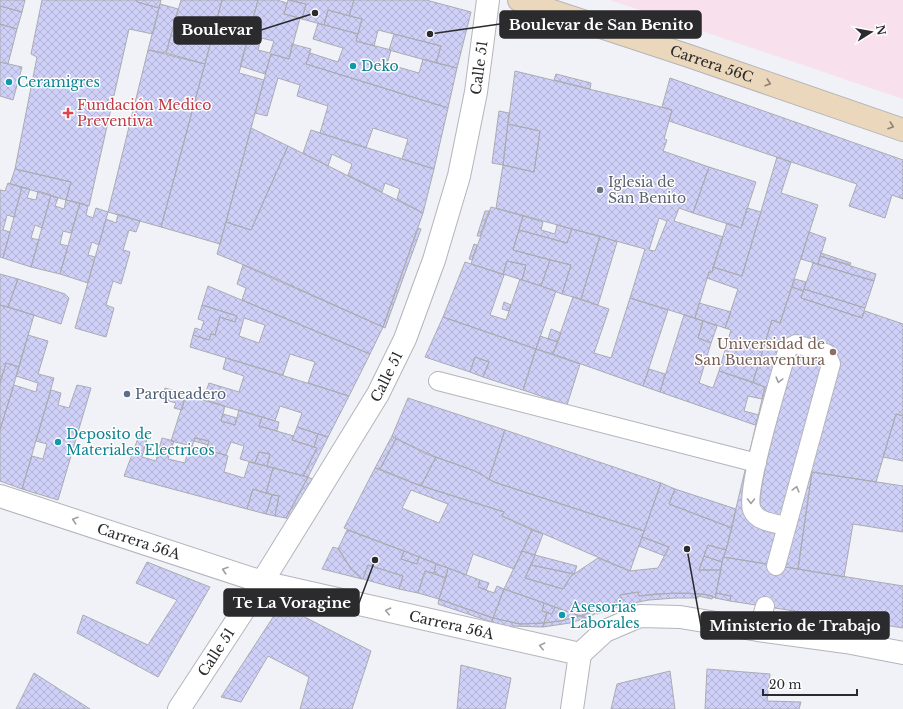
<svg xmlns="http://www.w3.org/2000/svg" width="903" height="709" viewBox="0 0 903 709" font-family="'Libre Baskerville',serif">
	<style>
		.commercial { fill: #f8e1ec }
		.building { fill: url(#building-cross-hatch); stroke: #ababb1; fill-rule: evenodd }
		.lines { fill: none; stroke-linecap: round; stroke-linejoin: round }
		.lane-casing { stroke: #b4b5bb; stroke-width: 20 }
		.street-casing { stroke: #b4b5bb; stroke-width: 24 }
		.secondary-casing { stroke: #b4b5bb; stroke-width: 24 }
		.lane { stroke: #fff; stroke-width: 18 }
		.street { stroke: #fff; stroke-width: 22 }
		.secondary { stroke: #ebd7bc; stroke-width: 22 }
		.oneway { stroke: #8b8174 }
		.oneway2 { stroke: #a0a0a0 }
		.culture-dot { fill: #0f9aa8; stroke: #fff; stroke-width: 1.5 }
		.health-dot { fill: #e0444e; stroke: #fff; stroke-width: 1.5 }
		.worship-dot { fill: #6b7280; stroke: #fff; stroke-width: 1.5 }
		.education-dot { fill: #8d6e63; stroke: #fff; stroke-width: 1.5 }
		.service-dot { fill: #5c6f8a; stroke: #fff; stroke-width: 1.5 }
		.labels { text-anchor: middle; stroke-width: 3; stroke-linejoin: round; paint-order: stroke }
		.street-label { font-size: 14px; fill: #2b2b2d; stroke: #fff }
		.culture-label { font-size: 14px; fill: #0d838f; stroke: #fff; text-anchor: start }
		.health-label { font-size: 14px; fill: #be3a42; stroke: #fff; text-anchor: start }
		.worship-label { font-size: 14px; fill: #5b616d; stroke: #fff; text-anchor: start }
		.education-label { font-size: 14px; fill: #785e54; stroke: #fff; text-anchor: end }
		.service-label { font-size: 14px; fill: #4e5e75; stroke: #fff; text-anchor: start }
		.leader { fill: none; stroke: #2b2b2d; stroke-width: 1.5 }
		.callout-dot { fill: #2b2b2d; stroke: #fff; stroke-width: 1.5 }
		.callout { fill: #2b2b2d; stroke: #2b2b2d; stroke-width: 1.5 }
		.callout-label { font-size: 15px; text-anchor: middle; font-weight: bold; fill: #fff }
	</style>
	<defs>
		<pattern id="building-cross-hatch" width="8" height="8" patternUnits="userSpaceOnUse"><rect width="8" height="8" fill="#cfd0f8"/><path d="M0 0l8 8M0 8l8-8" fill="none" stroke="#b2b3d5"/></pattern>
	</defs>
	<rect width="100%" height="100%" fill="#f1f1f8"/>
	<path class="commercial" d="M 610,0 L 903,0 L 903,99 Z"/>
	<path class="building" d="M 0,0 L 25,0 L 22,12 L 0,6 Z
		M 42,0 L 137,0 L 137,2 L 159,8 L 153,34 L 129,29 L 89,206 L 66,200 L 71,182 L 15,169 L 37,57 L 31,54 Z
		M 137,0 L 161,0 L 159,8 L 137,2 Z
		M 181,0 L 222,0 L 205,64 L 166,53 Z
		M 222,0 L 258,0 L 239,73 L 264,80 L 220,244 L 161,227 Z
		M 258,0 L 277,0 L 287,3 L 284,14 L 300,18 L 289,59 L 271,54 L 265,74 L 240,66 ZM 261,38 L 274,41 L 270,53 L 258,50 Z
		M 288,0 L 306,4 L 302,19 L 284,14 Z
		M 289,0 L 354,0 L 349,16 L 328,10 L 324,25 L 302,19 L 306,4 Z
		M 354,0 L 426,0 L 471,12 L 457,68 L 436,63 L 441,46 L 394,34 L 378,30 L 374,46 L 356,41 L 362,19 L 349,16 Z
		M 160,4 L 178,9 L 166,53 L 148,50 Z
		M 0,6 L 22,12 L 17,29 L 0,24 Z
		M 328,10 L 362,19 L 358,34 L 324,25 Z
		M 318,23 L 358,34 L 356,41 L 391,50 L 387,64 L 419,73 L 423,59 L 457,68 L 448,108 L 306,64 L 310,53 L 338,62 L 343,48 L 313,39 Z
		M 0,24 L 17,29 L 8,64 L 0,62 Z
		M 394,34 L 441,46 L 436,63 L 389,50 Z
		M 292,44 L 311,49 L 306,64 L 448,108 L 434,169 L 402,159 L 408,139 L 373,128 L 366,148 L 320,133 L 328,106 L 297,96 L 300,85 L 278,78 L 267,116 L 255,113 L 271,54 L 289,59 Z
		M 148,50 L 205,64 L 161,227 L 108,212 Z
		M 0,62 L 22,67 L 13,100 L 0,96 Z
		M 515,71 L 638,101 L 672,110 L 664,139 L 667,140 L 663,151 L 709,167 L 693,213 L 679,208 L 674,221 L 723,237 L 712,272 L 709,272 L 695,318 L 630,298 L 645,249 L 496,208 L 503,165 L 534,172 L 540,131 L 508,124 ZM 659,218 L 667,221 L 655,251 L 649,250 Z
		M 556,74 L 591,83 L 590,89 L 554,80 Z
		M 670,78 L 903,160 L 903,199 L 892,195 L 885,218 L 849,206 L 857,184 L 669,121 L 672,110 L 662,107 Z
		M 499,111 L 509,113 L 503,165 L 492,163 Z
		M 508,124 L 540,131 L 534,172 L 503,165 Z
		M 251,128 L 288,146 L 251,230 L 226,222 Z
		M 311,130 L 434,169 L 423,213 L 397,199 L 400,189 L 385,183 L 382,192 L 348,175 L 352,164 L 332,154 L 328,166 L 303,153 Z
		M 288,146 L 423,213 L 383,327 L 266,274 L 217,254 L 226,222 L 251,230 Z
		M 777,157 L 791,162 L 781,193 L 818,205 L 780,323 L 772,320 L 753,382 L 719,371 L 731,330 L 725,328 L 738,289 L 707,278 L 709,272 L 712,272 L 713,267 L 742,276 Z
		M 709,167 L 756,182 L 741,228 L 693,213 Z
		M 15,169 L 71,182 L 66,200 L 10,184 Z
		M 8,183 L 22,187 L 14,217 L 7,215 L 3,230 L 10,232 L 3,258 L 0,257 L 0,190 L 5,191 Z
		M 22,187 L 30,189 L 27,198 L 36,200 L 38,191 L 51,195 L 42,228 L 35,225 L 31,238 L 39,240 L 31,267 L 3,258 Z
		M 51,195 L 58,198 L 55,206 L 64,209 L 66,200 L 80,203 L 71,233 L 63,231 L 60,244 L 68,246 L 60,274 L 31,267 Z
		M 80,203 L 88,206 L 86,215 L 93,218 L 96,208 L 108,212 L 99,245 L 92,242 L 88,255 L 95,257 L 88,283 L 60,274 Z
		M 491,207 L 523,216 L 513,250 L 550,260 L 541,286 L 522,280 L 526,265 L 507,261 L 503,274 L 471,264 Z
		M 747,208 L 761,212 L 742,276 L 713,267 L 727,223 L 741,228 Z
		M 485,211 L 489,211 L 480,236 L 477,236 Z
		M 118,214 L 140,221 L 136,232 L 129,230 L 123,250 L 130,252 L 121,284 L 113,281 L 106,305 L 114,308 L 106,337 L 75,328 L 106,219 L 116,223 Z
		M 523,216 L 543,222 L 541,230 L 555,234 L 557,225 L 572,229 L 567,243 L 519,230 Z
		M 418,228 L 421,229 L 385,328 L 383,327 Z
		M 572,229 L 600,236 L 581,299 L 562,294 L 571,265 L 513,250 L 519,230 L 567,243 Z
		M 809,232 L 826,238 L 818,264 L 801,259 Z
		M 600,236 L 617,242 L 598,305 L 581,299 Z
		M 474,244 L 477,245 L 472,260 L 469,259 Z
		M 821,253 L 851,263 L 850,265 L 820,256 Z
		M 820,256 L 876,274 L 874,281 L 818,264 Z
		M 550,260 L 571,265 L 562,294 L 541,286 Z
		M 507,261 L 526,265 L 522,280 L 503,274 Z
		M 465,262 L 504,275 L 490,315 L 506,320 L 520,279 L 556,291 L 536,349 L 443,317 Z
		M 813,263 L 874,281 L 865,308 L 804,289 Z
		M 243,265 L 383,327 L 370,354 L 242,300 L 246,288 L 237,284 Z
		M 0,274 L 18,279 L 8,307 L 0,305 Z
		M 18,279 L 65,294 L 69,298 L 61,324 L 8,307 Z
		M 795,279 L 806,282 L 803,291 L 792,287 Z
		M 208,286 L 370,354 L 349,396 L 308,383 L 315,362 L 290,354 L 283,375 L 190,347 L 193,335 L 209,340 L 211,334 L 215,335 L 220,317 L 235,322 L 237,316 L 202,305 ZM 244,318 L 265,325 L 259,343 L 239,336 Z
		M 792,287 L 803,291 L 801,298 L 862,318 L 865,311 L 903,324 L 903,416 L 896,414 L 876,482 L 812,472 L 798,569 L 723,557 L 726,550 L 765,387 L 753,382 L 772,320 L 780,323 Z
		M 804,289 L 865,308 L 862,318 L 801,298 Z
		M 573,297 L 609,309 L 594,353 L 611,358 L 630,298 L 668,310 L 643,386 L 553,354 Z
		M 504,302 L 511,305 L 509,311 L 502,309 Z
		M 699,303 L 731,312 L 725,328 L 695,318 Z
		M 0,305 L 34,315 L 19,367 L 6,363 L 0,383 Z
		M 202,305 L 237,316 L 235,322 L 220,317 L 215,335 L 211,334 L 209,340 L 193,335 L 195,328 L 201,330 L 204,321 L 198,319 Z
		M 684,315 L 703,321 L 698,338 L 711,343 L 699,383 L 713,388 L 719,371 L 765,387 L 762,399 L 748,396 L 744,411 L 759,415 L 755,425 L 660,392 Z
		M 443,317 L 536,349 L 523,390 L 483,377 L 489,362 L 475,357 L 470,372 L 425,357 Z
		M 703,321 L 717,326 L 711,343 L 698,338 Z
		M 551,329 L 561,333 L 558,342 L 548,339 Z
		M 28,335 L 48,341 L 38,374 L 54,378 L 22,489 L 0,481 L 0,430 L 14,385 L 36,392 L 38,383 L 16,376 Z
		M 540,336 L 558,342 L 553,354 L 536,349 Z
		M 536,349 L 580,364 L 567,405 L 523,390 Z
		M 475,357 L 489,362 L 483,377 L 470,372 Z
		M 226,358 L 349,396 L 328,437 L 297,427 L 302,413 L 280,406 L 275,421 L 203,400 L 209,383 L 239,392 L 244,376 L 223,369 Z
		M 6,363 L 19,367 L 0,430 L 0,383 Z
		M 649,369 L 665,374 L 660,392 L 643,386 Z
		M 77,385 L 91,388 L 58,500 L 22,489 L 32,456 L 43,459 L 47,444 L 36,441 L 51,390 L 61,393 L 58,405 L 69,408 Z
		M 165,388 L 186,394 L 182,410 L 174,408 L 176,403 L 162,399 Z
		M 186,394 L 225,406 L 221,421 L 235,425 L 239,410 L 262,417 L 259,426 L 294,436 L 292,440 L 317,448 L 303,476 L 267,466 L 270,454 L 259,452 L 255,463 L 240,459 L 244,446 L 231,442 L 226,455 L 206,450 L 209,441 L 195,438 L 192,446 L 171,441 Z
		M 408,398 L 505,430 L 489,479 L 475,471 L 424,453 L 392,436 Z
		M 223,414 L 237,418 L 235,425 L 221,421 Z
		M 896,414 L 903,416 L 903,461 L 883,457 Z
		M 262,417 L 279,422 L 277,431 L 259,426 Z
		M 297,427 L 318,434 L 314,447 L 292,440 Z
		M 505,430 L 661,483 L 644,531 L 494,482 L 489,479 Z
		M 140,433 L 148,435 L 142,457 L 156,461 L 162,438 L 174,441 L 168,459 L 185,463 L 189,445 L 228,456 L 224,472 L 244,478 L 249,462 L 273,468 L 266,493 L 253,489 L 247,509 L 124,476 Z
		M 318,434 L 328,437 L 308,477 L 303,476 L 317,448 L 314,447 Z
		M 392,436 L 396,439 L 380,469 L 375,468 Z
		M 195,438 L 209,441 L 208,445 L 194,441 Z
		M 396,439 L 436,457 L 421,486 L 380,469 Z
		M 259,452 L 270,454 L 267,466 L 255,463 Z
		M 436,457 L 475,471 L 494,482 L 644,531 L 630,571 L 502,516 L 504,512 L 421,486 Z
		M 273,468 L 308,477 L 286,518 L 275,516 L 279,496 L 266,493 Z
		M 375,468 L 413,483 L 504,512 L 502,516 L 532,530 L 514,569 L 473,554 L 466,575 L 344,528 ZM 411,490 L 448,504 L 439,523 L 402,508 Z
		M 812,472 L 903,486 L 903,532 L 853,524 L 844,577 L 798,569 Z
		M 308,477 L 314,480 L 292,521 L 286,518 Z
		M 661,483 L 675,489 L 669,504 L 732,528 L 726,550 L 708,545 L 699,570 L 721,570 L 715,598 L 708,595 L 688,593 L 655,594 L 639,596 L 638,592 L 620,595 L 622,600 L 580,616 L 504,589 L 522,551 L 535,555 L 525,578 L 563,589 L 571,576 L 598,558 L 630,571 L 658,568 L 669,547 L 642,537 Z
		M 253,489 L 272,495 L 266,514 L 247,509 Z
		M 675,489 L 736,509 L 732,528 L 669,504 Z
		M 272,495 L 279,496 L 275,516 L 266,514 Z
		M 347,530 L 404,551 L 401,559 L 417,564 L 419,557 L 436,564 L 434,573 L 425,571 L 418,593 L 399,589 L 403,576 L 368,565 L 363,579 L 362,579 L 351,569 L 338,549 Z
		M 532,530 L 543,534 L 535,555 L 522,551 Z
		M 642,537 L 669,547 L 665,556 L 639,546 Z
		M 708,545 L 726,550 L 722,562 L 704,556 Z
		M 333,547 L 339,549 L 351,569 L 362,579 L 322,569 Z
		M 404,551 L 419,557 L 417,564 L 401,559 Z
		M 535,555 L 577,566 L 574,574 L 531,565 Z
		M 704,556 L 722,562 L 721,570 L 699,570 Z
		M 723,557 L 903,586 L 903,628 L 730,601 L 731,596 L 716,593 Z
		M 147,562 L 210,587 L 158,677 L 77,633 L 83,615 L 148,645 L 177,600 L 136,583 Z
		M 436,564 L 448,568 L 446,578 L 434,573 Z
		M 368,565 L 403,576 L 399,589 L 363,579 Z
		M 531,565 L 574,574 L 571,576 L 563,589 L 525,578 Z
		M 448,568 L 480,580 L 478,587 L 494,593 L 497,586 L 504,589 L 493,618 L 439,599 Z
		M 425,571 L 446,578 L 439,599 L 418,593 Z
		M 480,580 L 489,583 L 486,590 L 478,587 Z
		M 504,589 L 544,603 L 542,611 L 547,613 L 544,623 L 520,624 L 493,618 Z
		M 638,592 L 639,596 L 672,593 L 703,594 L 713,596 L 712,599 L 698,596 L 698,598 L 675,598 L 649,600 L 623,605 L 597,614 L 597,613 L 586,618 L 580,616 L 622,600 L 620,595 Z
		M 716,593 L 731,596 L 730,601 L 715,598 Z
		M 439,599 L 464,608 L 493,618 L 492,622 L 438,604 Z
		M 544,603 L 555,607 L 552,614 L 542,611 Z
		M 281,605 L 371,651 L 352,709 L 300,709 L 309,677 L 268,656 L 241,702 L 221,697 Z
		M 555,607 L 580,616 L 560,621 L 544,623 L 547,613 L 552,614 Z
		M 580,616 L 586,618 L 570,623 L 543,627 L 544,623 L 560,621 Z
		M 493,618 L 520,624 L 544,623 L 543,627 L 512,626 L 511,629 L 492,622 Z
		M 461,665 L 511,678 L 505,709 L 457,709 Z
		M 707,669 L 770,674 L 767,701 L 801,702 L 799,709 L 705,709 Z
		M 670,671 L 675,709 L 611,709 L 617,684 Z
		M 34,673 L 90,709 L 16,709 Z"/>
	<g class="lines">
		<defs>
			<path id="lane" d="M 438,381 L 757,463
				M 776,566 L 831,364 L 826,353 L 796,344 L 788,348 C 781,372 744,494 752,510 C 757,522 774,523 786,526
				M 758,630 L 765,606"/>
			<g id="street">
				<path id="s1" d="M 0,496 L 262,582 L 580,654"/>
				<path d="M 580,654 L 605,631 L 640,616 L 680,617 L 758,630 L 846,642 L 903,653"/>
				<path id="s2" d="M 179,709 L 262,582 L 319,490 L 378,394 L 405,339 L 434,260 L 459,176 L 476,92 L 488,0"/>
				<path d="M 572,709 L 580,654"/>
			</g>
			<g id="secondary">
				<path id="s3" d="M 519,0 L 689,56 L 903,130"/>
			</g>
		</defs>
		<use href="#lane" class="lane-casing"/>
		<use href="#street" class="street-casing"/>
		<use href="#secondary" class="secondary-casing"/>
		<use href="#lane" class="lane"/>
		<use href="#street" class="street"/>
		<use href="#secondary" class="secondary"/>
	</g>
	<defs><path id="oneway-chevron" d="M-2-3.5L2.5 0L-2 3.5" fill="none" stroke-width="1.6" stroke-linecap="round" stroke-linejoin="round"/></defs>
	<g class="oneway">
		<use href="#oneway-chevron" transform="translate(768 83) rotate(19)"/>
		<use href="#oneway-chevron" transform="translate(891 126) rotate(19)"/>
	</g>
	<g class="oneway2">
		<use href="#oneway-chevron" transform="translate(779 380) rotate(105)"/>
		<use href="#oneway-chevron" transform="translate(796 489) rotate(-75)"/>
		<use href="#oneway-chevron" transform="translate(751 501) rotate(91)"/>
		<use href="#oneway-chevron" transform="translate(75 520) rotate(-162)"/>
		<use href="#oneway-chevron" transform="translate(225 570) rotate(-162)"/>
		<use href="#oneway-chevron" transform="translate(388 611) rotate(-167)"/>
		<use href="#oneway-chevron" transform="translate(542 646) rotate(-167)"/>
	</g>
	<g class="culture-dot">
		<circle cx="353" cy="66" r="4"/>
		<circle cx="9" cy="82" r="4"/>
		<circle cx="58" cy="442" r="4"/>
		<circle cx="562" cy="615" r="4"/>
	</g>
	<path class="health-dot" d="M66 107h4v4h4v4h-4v4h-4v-4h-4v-4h4z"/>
	<circle class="worship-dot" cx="600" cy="190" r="4"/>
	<circle class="education-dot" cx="833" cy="352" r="4"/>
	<circle class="service-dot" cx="127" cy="394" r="4"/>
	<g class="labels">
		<g class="street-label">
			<text dy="5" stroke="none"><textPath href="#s3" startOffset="203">Carrera 56C</textPath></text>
			<text dy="5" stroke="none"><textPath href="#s2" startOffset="716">Calle 51</textPath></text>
			<text dy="5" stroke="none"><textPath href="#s2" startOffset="392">Calle 51</textPath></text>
			<text dy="5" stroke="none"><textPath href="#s1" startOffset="146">Carrera 56A</textPath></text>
			<text dy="5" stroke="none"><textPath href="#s1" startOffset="470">Carrera 56A</textPath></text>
			<text dy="5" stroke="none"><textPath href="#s2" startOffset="68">Calle 51</textPath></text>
		</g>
		<g class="culture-label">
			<text x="361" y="71">Deko</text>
			<text x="17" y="87">Ceramigres</text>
			<text x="66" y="439">Deposito de<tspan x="66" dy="16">Materiales Electricos</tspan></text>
			<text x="570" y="612">Asesorias<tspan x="570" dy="16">Laborales</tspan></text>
		</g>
		<g class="health-label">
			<text x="77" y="110">Fundación Medico<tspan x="77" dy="16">Preventiva</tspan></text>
		</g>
		<g class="worship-label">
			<text x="608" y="187">Iglesia de<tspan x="608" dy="16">San Benito</tspan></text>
		</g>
		<g class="education-label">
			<text x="825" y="349">Universidad de<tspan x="825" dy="16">San Buenaventura</tspan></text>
		</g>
		<g class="service-label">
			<text x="135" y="399">Parqueadero</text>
		</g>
	</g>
	<path class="leader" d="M430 34L500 24M315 13L261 30M375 560L359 603M687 549L701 626"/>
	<g class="callout-dot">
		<circle cx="430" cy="34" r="4"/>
		<circle cx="315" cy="13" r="4"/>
		<circle cx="375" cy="560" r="4"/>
		<circle cx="687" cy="549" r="4"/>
	</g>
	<g class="callout">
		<rect x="500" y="11" width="201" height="27" rx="4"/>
		<rect x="174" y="17" width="87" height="27" rx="4"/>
		<rect x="224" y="589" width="135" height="27" rx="4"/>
		<rect x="701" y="612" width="188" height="27" rx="4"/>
	</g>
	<g class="callout-label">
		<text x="601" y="30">Boulevar de San Benito</text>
		<text x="217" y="35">Boulevar</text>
		<text x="292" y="608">Te La Voragine</text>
		<text x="795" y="631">Ministerio de Trabajo</text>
	</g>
	<g transform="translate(871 32) rotate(79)" stroke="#ffffff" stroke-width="3" paint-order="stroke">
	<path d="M0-3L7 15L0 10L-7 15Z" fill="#2b2b2d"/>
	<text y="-6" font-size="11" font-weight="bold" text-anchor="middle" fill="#2b2b2d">N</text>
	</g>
	<path d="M763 689v6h94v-6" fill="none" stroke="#2b2b2d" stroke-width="2"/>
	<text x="769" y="689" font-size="12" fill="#2b2b2d" stroke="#ffffff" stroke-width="3" paint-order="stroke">20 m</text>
</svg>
